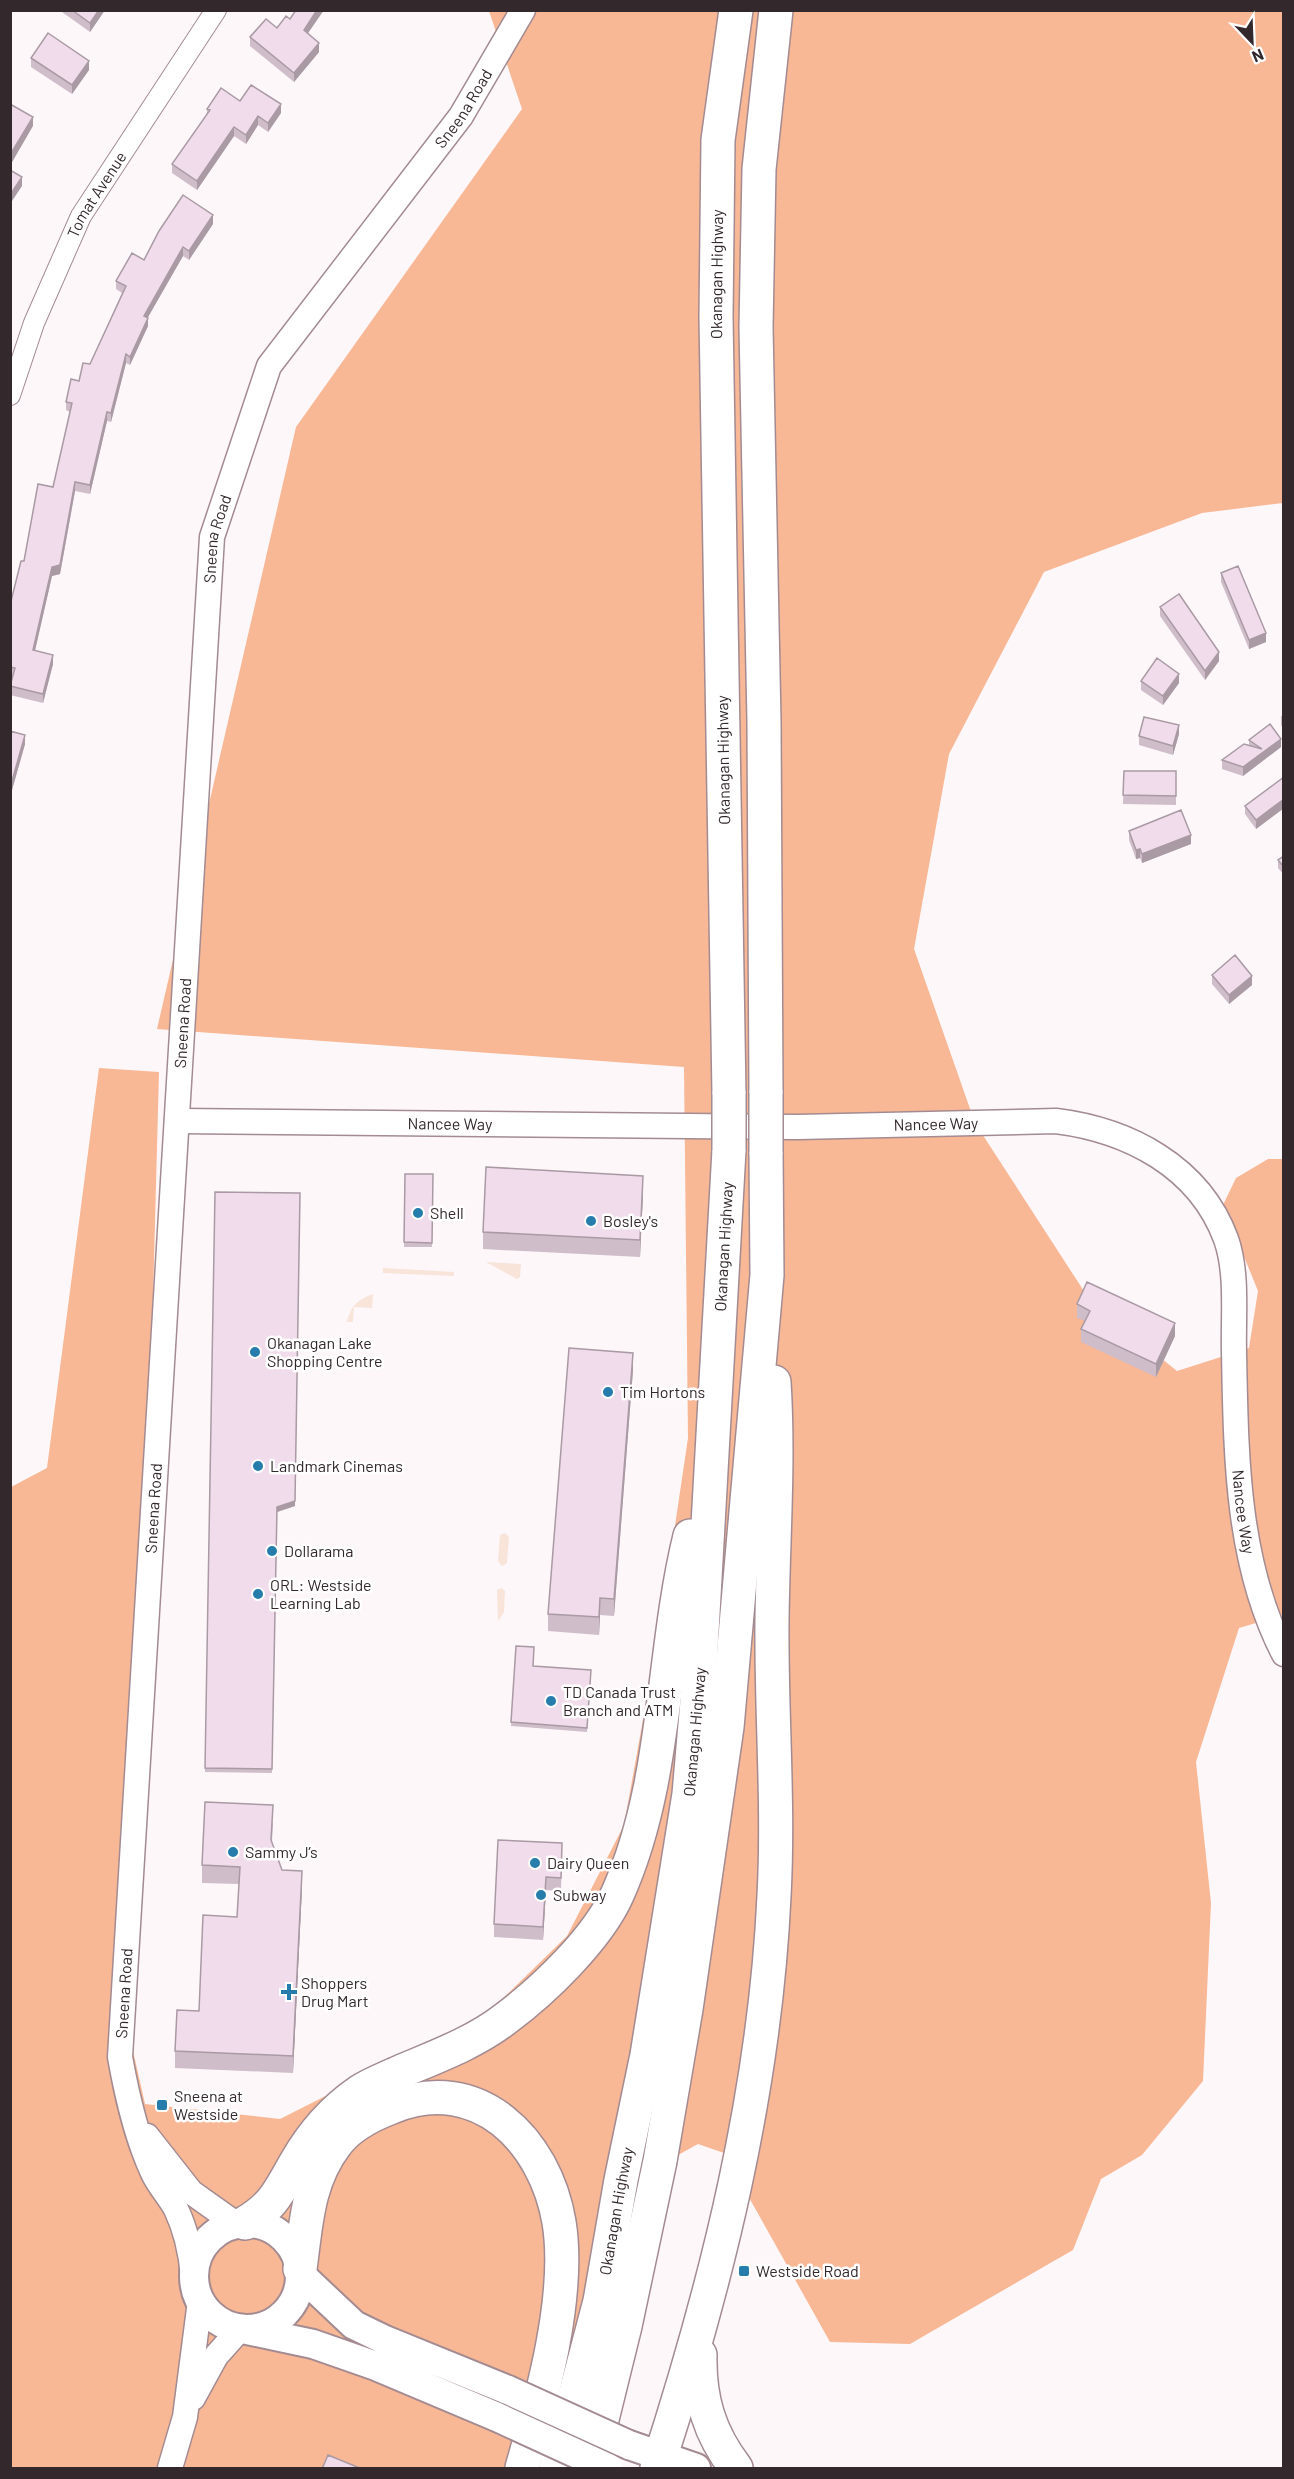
<svg xmlns="http://www.w3.org/2000/svg" width="1294" height="2479" viewBox="0 0 1294 2479" font-family="Barlow,sans-serif">
	<style>
		.green { fill: #f8e4d9 }
		.forest { fill: #f8b795 }
		.lines { fill: none; stroke-linecap: round; stroke-linejoin: round }
		.minor-casing { stroke: #a38b91; stroke-width: 22 }
		.tertiary-casing { stroke: #a38b91; stroke-width: 27 }
		.secondary-casing { stroke: #a38b91; stroke-width: 32 }
		.motorway-casing { stroke: #a38b91; stroke-width: 36 }
		.minor { stroke: #fff; stroke-width: 20 }
		.tertiary { stroke: #fff; stroke-width: 24 }
		.secondary { stroke: #fff; stroke-width: 28 }
		.motorway { stroke: #fff; stroke-width: 33 }
		.secondary-bridge-casing { stroke: #a38b91; stroke-width: 32; stroke-linecap: butt }
		.motorway-bridge-casing { stroke: #a38b91; stroke-width: 36; stroke-linecap: butt }
		.secondary-bridge { stroke: #fff; stroke-width: 28 }
		.motorway-bridge { stroke: #fff; stroke-width: 33 }
		.wall { fill: #cfbdca }
		.shaded-wall { fill: #a99aa4 }
		.building { fill: #f1dceb; stroke: #a99aa4; stroke-width: 1.5 }
		.poi-dot { fill: #267dac; stroke: #fff; stroke-width: 2 }
		.labels { text-anchor: middle; stroke-width: 5; stroke-linejoin: round; paint-order: stroke }
		.street-label { font-size: 16px; fill: #33292c; stroke: #fff }
		.poi-label { font-size: 16px; fill: #33292c; stroke: #fff; text-anchor: start }
	</style>
	<rect width="100%" height="100%" fill="#fdf7f9"/>
	<path class="green" d="M 486,1262 L 521,1264 L 520,1277 L 517,1279 Z
		M 383,1268 L 454,1272 L 454,1276 L 383,1273 Z
		M 373,1294 L 372,1308 L 354,1307 L 353,1322 L 347,1322 C 351,1306 357,1300 373,1294 Z
		M 505,1533 L 509,1537 L 507,1563 L 502,1566 L 498,1561 L 500,1535 Z
		M 501,1588 L 505,1591 L 504,1612 L 498,1621 L 497,1590 Z"/>
	<path class="forest" d="M 489,11 L 1283,11 L 1283,503 L 1202,513 L 1044,572 L 949,754 L 914,949 L 975,1123 L 1091,1302 L 1177,1371 L 1249,1348 L 1258,1291 L 1223,1205 L 1236,1178 L 1268,1159 L 1283,1159 L 1283,1615 L 1239,1628 L 1196,1762 L 1211,1903 L 1203,2081 L 1142,2155 L 1101,2179 L 1073,2250 L 910,2344 L 830,2342 L 724,2153 L 698,2144 L 669,2160 L 548,2468 L 11,2468 L 11,1487 L 47,1468 L 99,1068 L 159,1072 L 133,2051 L 145,2104 L 280,2119 L 486,2015 L 567,1936 L 624,1825 L 661,1620 L 688,1438 L 684,1067 L 157,1029 L 296,427 L 522,109 Z"/>
	<g class="lines">
		<defs>
			<g id="minor">
				<path id="s1" d="M 10,395 L 34,323 L 81,216 L 216,10"/>
			</g>
			<g id="tertiary">
				<path id="s2" d="M 177,1121 L 798,1127 L 1056,1121 C 1128,1130 1199,1166 1226,1239 C 1238,1273 1233,1316 1234,1352 C 1236,1452 1236,1562 1284,1654"/>
				<path d="M 147,2136 L 191,2192 L 236,2224"/>
				<path id="s3" d="M 193,2276 C 191,2253 186,2230 176,2209 C 169,2196 159,2186 153,2173 C 136,2137 127,2096 120,2057 L 212,537 L 269,366 L 461,116 L 523,10"/>
				<path d="M 193,2398 L 216,2356 L 240,2329"/>
				<path d="M 170,2468 L 185,2417 L 200,2301"/>
			</g>
			<path id="secondary" d="M194 2276a53 53 0 1 1 106 0a53 53 0 1 1-106 0Z
				M 301,2275 L 354,2325 L 385,2340 L 508,2390
				M 247,2330 L 313,2344 L 376,2366 L 497,2417
				M 629,2445 L 696,2468"/>
			<g id="motorway">
				<path d="M 766,1093 L 764,722 L 756,327 L 759,169 L 776,10"/>
				<path id="s4" d="M 729,1094 L 716,317 L 718,140 L 736,10"/>
				<path d="M 245,2223 C 275,2205 279,2191 296,2162 C 312,2134 333,2110 359,2092 C 371,2084 387,2078 400,2072 C 435,2057 474,2043 505,2019 C 544,1990 597,1939 617,1895 C 668,1782 661,1655 690,1536"/>
				<path d="M 300,2269 C 306,2225 307,2182 336,2144 C 349,2126 371,2115 392,2107 C 478,2072 545,2140 559,2222 C 571,2295 542,2398 522,2468"/>
				<path d="M 700,2355 C 699,2398 709,2433 736,2468"/>
				<path id="s5" d="M 556,2468 L 600,2301 L 621,2180 L 647,2055 L 689,1794 L 700,1667 L 729,1150"/>
				<path d="M 590,2468 L 625,2326 L 660,2161 L 686,2009 L 727,1727 L 767,1275 L 766,1152"/>
				<path d="M 657,2468 C 717,2283 765,2091 774,1896 C 779,1804 771,1711 772,1620 C 773,1540 779,1461 774,1382"/>
			</g>
		</defs>
		<use href="#minor" class="minor-casing"/>
		<use href="#tertiary" class="tertiary-casing"/>
		<use href="#secondary" class="secondary-casing"/>
		<use href="#motorway" class="motorway-casing"/>
		<use href="#minor" class="minor"/>
		<use href="#tertiary" class="tertiary"/>
		<use href="#secondary" class="secondary"/>
		<use href="#motorway" class="motorway"/>
		<defs>
			<path id="secondary-bridge" d="M 508,2390 L 629,2445
				M 497,2417 L 608,2468"/>
			<path id="motorway-bridge" d="M 766,1093 L 766,1152
				M 729,1150 L 729,1094"/>
		</defs>
		<use href="#secondary-bridge" class="secondary-bridge-casing"/>
		<use href="#motorway-bridge" class="motorway-bridge-casing"/>
		<use href="#secondary-bridge" class="secondary-bridge"/>
		<use href="#motorway-bridge" class="motorway-bridge"/>
	</g>
	<path class="wall" d="M 62,10 L 105,10 L 90,32 L 62,12 Z
		M 277,28 L 307,33 L 319,52 L 294,82 L 250,46 L 250,37 Z
		M 31,58 L 89,70 L 72,94 L 31,67 Z
		M 240,101 L 281,113 L 268,132 L 258,125 L 246,144 L 234,136 L 197,190 L 172,173 L 172,164 L 207,114 L 207,109 Z
		M 213,224 L 189,260 L 183,256 L 148,317 L 148,326 L 130,365 L 126,363 L 111,422 L 107,421 L 90,494 L 75,491 L 60,574 L 52,576 L 35,651 L 53,664 L 43,703 L 10,695 L 10,683 L 12,676 L 10,676 L 10,605 L 24,561 L 53,487 L 70,412 L 66,410 L 66,402 L 90,364 L 122,293 L 116,289 L 116,281 L 144,260 Z
		M 1221,573 L 1266,642 L 1249,649 L 1221,582 Z
		M 1160,607 L 1219,661 L 1205,680 L 1160,616 Z
		M 1141,681 L 1179,683 L 1163,705 L 1141,690 Z
		M 1284,715 L 1284,731 L 1281,725 L 1281,716 Z
		M 10,731 L 25,744 L 12,790 L 10,790 Z
		M 1179,734 L 1173,755 L 1139,745 L 1139,736 Z
		M 1249,740 L 1281,747 L 1243,776 L 1222,769 L 1222,760 L 1249,745 Z
		M 1124,771 L 1176,771 L 1176,805 L 1123,804 Z
		M 1284,777 L 1284,808 L 1256,829 L 1245,814 L 1245,806 Z
		M 1129,831 L 1191,844 L 1142,863 L 1140,858 L 1136,859 L 1129,840 Z
		M 1284,856 L 1284,875 L 1278,868 L 1278,860 Z
		M 1212,975 L 1252,985 L 1229,1004 L 1212,984 Z
		M 405,1174 L 433,1174 L 432,1247 L 404,1247 Z
		M 215,1192 L 295,1506 L 277,1512 L 272,1773 L 205,1772 Z
		M 643,1193 L 640,1257 L 483,1249 L 483,1232 Z
		M 1077,1304 L 1175,1336 L 1156,1377 L 1081,1342 L 1081,1329 L 1085,1321 L 1077,1318 Z
		M 633,1370 L 614,1616 L 600,1615 L 599,1635 L 548,1631 L 548,1614 Z
		M 516,1646 L 534,1666 L 591,1675 L 587,1732 L 511,1726 Z
		M 273,1822 L 272,1842 L 282,1870 L 302,1888 L 293,2073 L 175,2068 L 175,2051 L 199,2011 L 237,1917 L 239,1884 L 202,1883 L 202,1865 Z
		M 562,1856 L 561,1891 L 546,1890 L 543,1940 L 494,1937 L 494,1924 Z"/>
	<path class="shaded-wall" d="M 99,10 L 105,10 L 90,32 L 90,23 Z
		M 317,10 L 324,10 L 304,39 L 304,30 Z
		M 319,43 L 319,52 L 294,82 L 294,73 Z
		M 89,61 L 89,70 L 72,94 L 72,85 Z
		M 281,104 L 281,113 L 268,132 L 268,123 Z
		M 258,116 L 258,125 L 246,144 L 246,135 Z
		M 33,117 L 33,126 L 11,164 L 11,172 L 10,155 Z
		M 234,127 L 234,136 L 197,190 L 197,181 Z
		M 22,177 L 22,186 L 10,204 L 10,195 Z
		M 213,215 L 213,224 L 189,260 L 189,251 Z
		M 183,247 L 183,256 L 144,324 L 144,316 Z
		M 148,318 L 148,326 L 130,365 L 130,357 Z
		M 126,354 L 126,363 L 111,422 L 111,413 Z
		M 107,412 L 107,421 L 90,494 L 90,485 Z
		M 75,482 L 75,491 L 60,574 L 52,576 L 33,659 L 33,650 L 52,567 Z
		M 1266,633 L 1266,642 L 1249,649 L 1249,640 Z
		M 1219,652 L 1219,661 L 1205,680 L 1205,671 Z
		M 53,655 L 53,664 L 43,703 L 43,694 Z
		M 1179,674 L 1179,683 L 1163,705 L 1163,696 Z
		M 1179,725 L 1179,734 L 1173,755 L 1173,746 Z
		M 25,735 L 25,744 L 12,790 L 12,781 Z
		M 1281,739 L 1281,747 L 1243,776 L 1243,767 Z
		M 1284,799 L 1284,808 L 1256,829 L 1256,820 Z
		M 1191,835 L 1191,844 L 1142,863 L 1142,854 Z
		M 1140,849 L 1140,858 L 1136,859 L 1136,850 Z
		M 1252,976 L 1252,985 L 1229,1004 L 1229,995 Z
		M 643,1176 L 643,1193 L 640,1257 L 640,1240 Z
		M 300,1193 L 295,1506 L 277,1512 L 272,1773 L 277,1507 Z
		M 1175,1323 L 1175,1336 L 1156,1377 L 1156,1364 Z
		M 633,1353 L 633,1370 L 614,1616 L 614,1599 Z
		M 600,1598 L 600,1615 L 599,1635 L 599,1617 Z
		M 302,1871 L 302,1888 L 293,2073 L 293,2056 Z
		M 546,1877 L 546,1890 L 543,1940 L 543,1927 Z"/>
	<path class="building" d="M 72,10 L 99,10 L 90,23 Z
		M 296,10 L 317,10 L 304,30 L 319,43 L 294,73 L 250,37 L 266,19 L 277,28 L 286,16 L 290,19 Z
		M 48,33 L 89,61 L 72,85 L 31,58 Z
		M 251,85 L 281,104 L 268,123 L 258,116 L 246,135 L 234,127 L 197,181 L 172,164 L 210,110 L 207,109 L 221,88 L 240,101 Z
		M 10,104 L 33,117 L 10,155 Z
		M 10,170 L 22,177 L 10,195 Z
		M 183,195 L 213,215 L 189,251 L 183,247 L 144,316 L 148,318 L 130,357 L 126,354 L 111,413 L 107,412 L 90,485 L 75,482 L 60,565 L 52,567 L 33,650 L 53,655 L 43,694 L 10,686 L 15,668 L 10,667 L 10,605 L 21,561 L 24,561 L 38,484 L 53,487 L 72,403 L 66,402 L 71,379 L 79,381 L 83,363 L 90,364 L 126,286 L 116,281 L 132,253 L 144,260 L 159,231 Z
		M 1238,566 L 1266,633 L 1249,640 L 1221,573 Z
		M 1179,594 L 1219,652 L 1205,671 L 1160,607 Z
		M 1157,658 L 1179,674 L 1163,696 L 1141,681 Z
		M 1144,717 L 1179,725 L 1173,746 L 1139,736 Z
		M 1270,724 L 1281,739 L 1243,767 L 1222,760 L 1244,744 L 1262,749 L 1249,740 Z
		M 10,731 L 25,735 L 12,781 L 10,781 Z
		M 1124,771 L 1176,771 L 1176,796 L 1123,795 Z
		M 1284,777 L 1284,799 L 1256,820 L 1245,806 Z
		M 1181,810 L 1191,835 L 1142,854 L 1140,849 L 1136,850 L 1129,831 Z
		M 1284,856 L 1284,867 L 1278,860 Z
		M 1235,955 L 1252,976 L 1229,995 L 1212,975 Z
		M 486,1167 L 643,1176 L 640,1240 L 483,1232 Z
		M 405,1174 L 433,1174 L 432,1243 L 404,1242 Z
		M 215,1192 L 300,1193 L 295,1501 L 277,1507 L 272,1769 L 205,1768 Z
		M 1087,1282 L 1175,1323 L 1156,1364 L 1081,1329 L 1090,1311 L 1077,1304 Z
		M 569,1348 L 633,1353 L 614,1599 L 600,1598 L 599,1617 L 548,1614 Z
		M 516,1646 L 534,1647 L 533,1666 L 591,1670 L 587,1728 L 511,1722 Z
		M 205,1802 L 273,1805 L 271,1840 L 282,1870 L 302,1871 L 293,2056 L 175,2051 L 177,2010 L 199,2011 L 203,1915 L 237,1917 L 240,1867 L 202,1865 Z
		M 498,1840 L 562,1843 L 561,1878 L 546,1877 L 543,1927 L 494,1924 Z
		M 328,2455 L 362,2469 L 322,2469 Z"/>
	<g class="poi-dot">
		<circle cx="418" cy="1213" r="6"/>
		<circle cx="591" cy="1221" r="6"/>
		<circle cx="255" cy="1352" r="6"/>
		<circle cx="608" cy="1392" r="6"/>
		<circle cx="258" cy="1466" r="6"/>
		<circle cx="272" cy="1551" r="6"/>
		<circle cx="258" cy="1594" r="6"/>
		<circle cx="551" cy="1701" r="6"/>
		<circle cx="233" cy="1852" r="6"/>
		<circle cx="535" cy="1863" r="6"/>
		<circle cx="541" cy="1895" r="6"/>
		<path d="M286 1983h6v6h6v6h-6v6h-6v-6h-6v-6h6z"/>
		<rect x="156" y="2099" width="12" height="12" rx="3"/>
		<rect x="738" y="2265" width="12" height="12" rx="3"/>
	</g>
	<g class="labels">
		<g class="street-label">
			<text dy="6" stroke="none"><textPath href="#s3" startOffset="2259">Sneena Road</textPath></text>
			<text dy="6" stroke="none"><textPath href="#s1" startOffset="219">Tomat Avenue</textPath></text>
			<text dy="6" stroke="none"><textPath href="#s4" startOffset="820">Okanagan Highway</textPath></text>
			<text dy="6" stroke="none"><textPath href="#s3" startOffset="1755">Sneena Road</textPath></text>
			<text transform="translate(723 760) rotate(-91)" y="6">Okanagan Highway</text>
			<text dy="6" stroke="none"><textPath href="#s3" startOffset="1269">Sneena Road</textPath></text>
			<text dy="6" stroke="none"><textPath href="#s2" startOffset="273">Nancee Way</textPath></text>
			<text dy="6" stroke="none"><textPath href="#s2" startOffset="759">Nancee Way</textPath></text>
			<text dy="6" stroke="none"><textPath href="#s5" startOffset="1236">Okanagan Highway</textPath></text>
			<text dy="6" stroke="none"><textPath href="#s3" startOffset="783">Sneena Road</textPath></text>
			<text dy="6" stroke="none"><textPath href="#s2" startOffset="1371">Nancee Way</textPath></text>
			<text dy="6" stroke="none"><textPath href="#s5" startOffset="750">Okanagan Highway</textPath></text>
			<text dy="6" stroke="none"><textPath href="#s3" startOffset="297">Sneena Road</textPath></text>
			<text dy="6" stroke="none"><textPath href="#s5" startOffset="264">Okanagan Highway</textPath></text>
		</g>
		<g class="poi-label">
			<text x="430" y="1219">Shell</text>
			<text x="603" y="1227">Bosley's</text>
			<text x="267" y="1349">Okanagan Lake<tspan x="267" dy="18">Shopping Centre</tspan></text>
			<text x="620" y="1398">Tim Hortons</text>
			<text x="270" y="1472">Landmark Cinemas</text>
			<text x="284" y="1557">Dollarama</text>
			<text x="270" y="1591">ORL: Westside<tspan x="270" dy="18">Learning Lab</tspan></text>
			<text x="563" y="1698">TD Canada Trust<tspan x="563" dy="18">Branch and ATM</tspan></text>
			<text x="245" y="1858">Sammy J’s</text>
			<text x="547" y="1869">Dairy Queen</text>
			<text x="553" y="1901">Subway</text>
			<text x="301" y="1989">Shoppers<tspan x="301" dy="18">Drug Mart</tspan></text>
			<text x="174" y="2102">Sneena at<tspan x="174" dy="18">Westside</tspan></text>
			<text x="756" y="2277">Westside Road</text>
		</g>
	</g>
	<rect width="1294" height="2479" fill="none" stroke="#33292c" stroke-width="24"/>
	<g transform="translate(1252 42) rotate(157)" stroke="#ffffff" stroke-width="4.5" paint-order="stroke">
	<path d="M0-4.5L10 22L0 15L-10 22Z" fill="#33292c"/>
	<text y="-9" font-size="16" font-weight="bold" text-anchor="middle" fill="#33292c">N</text>
	</g>
</svg>
